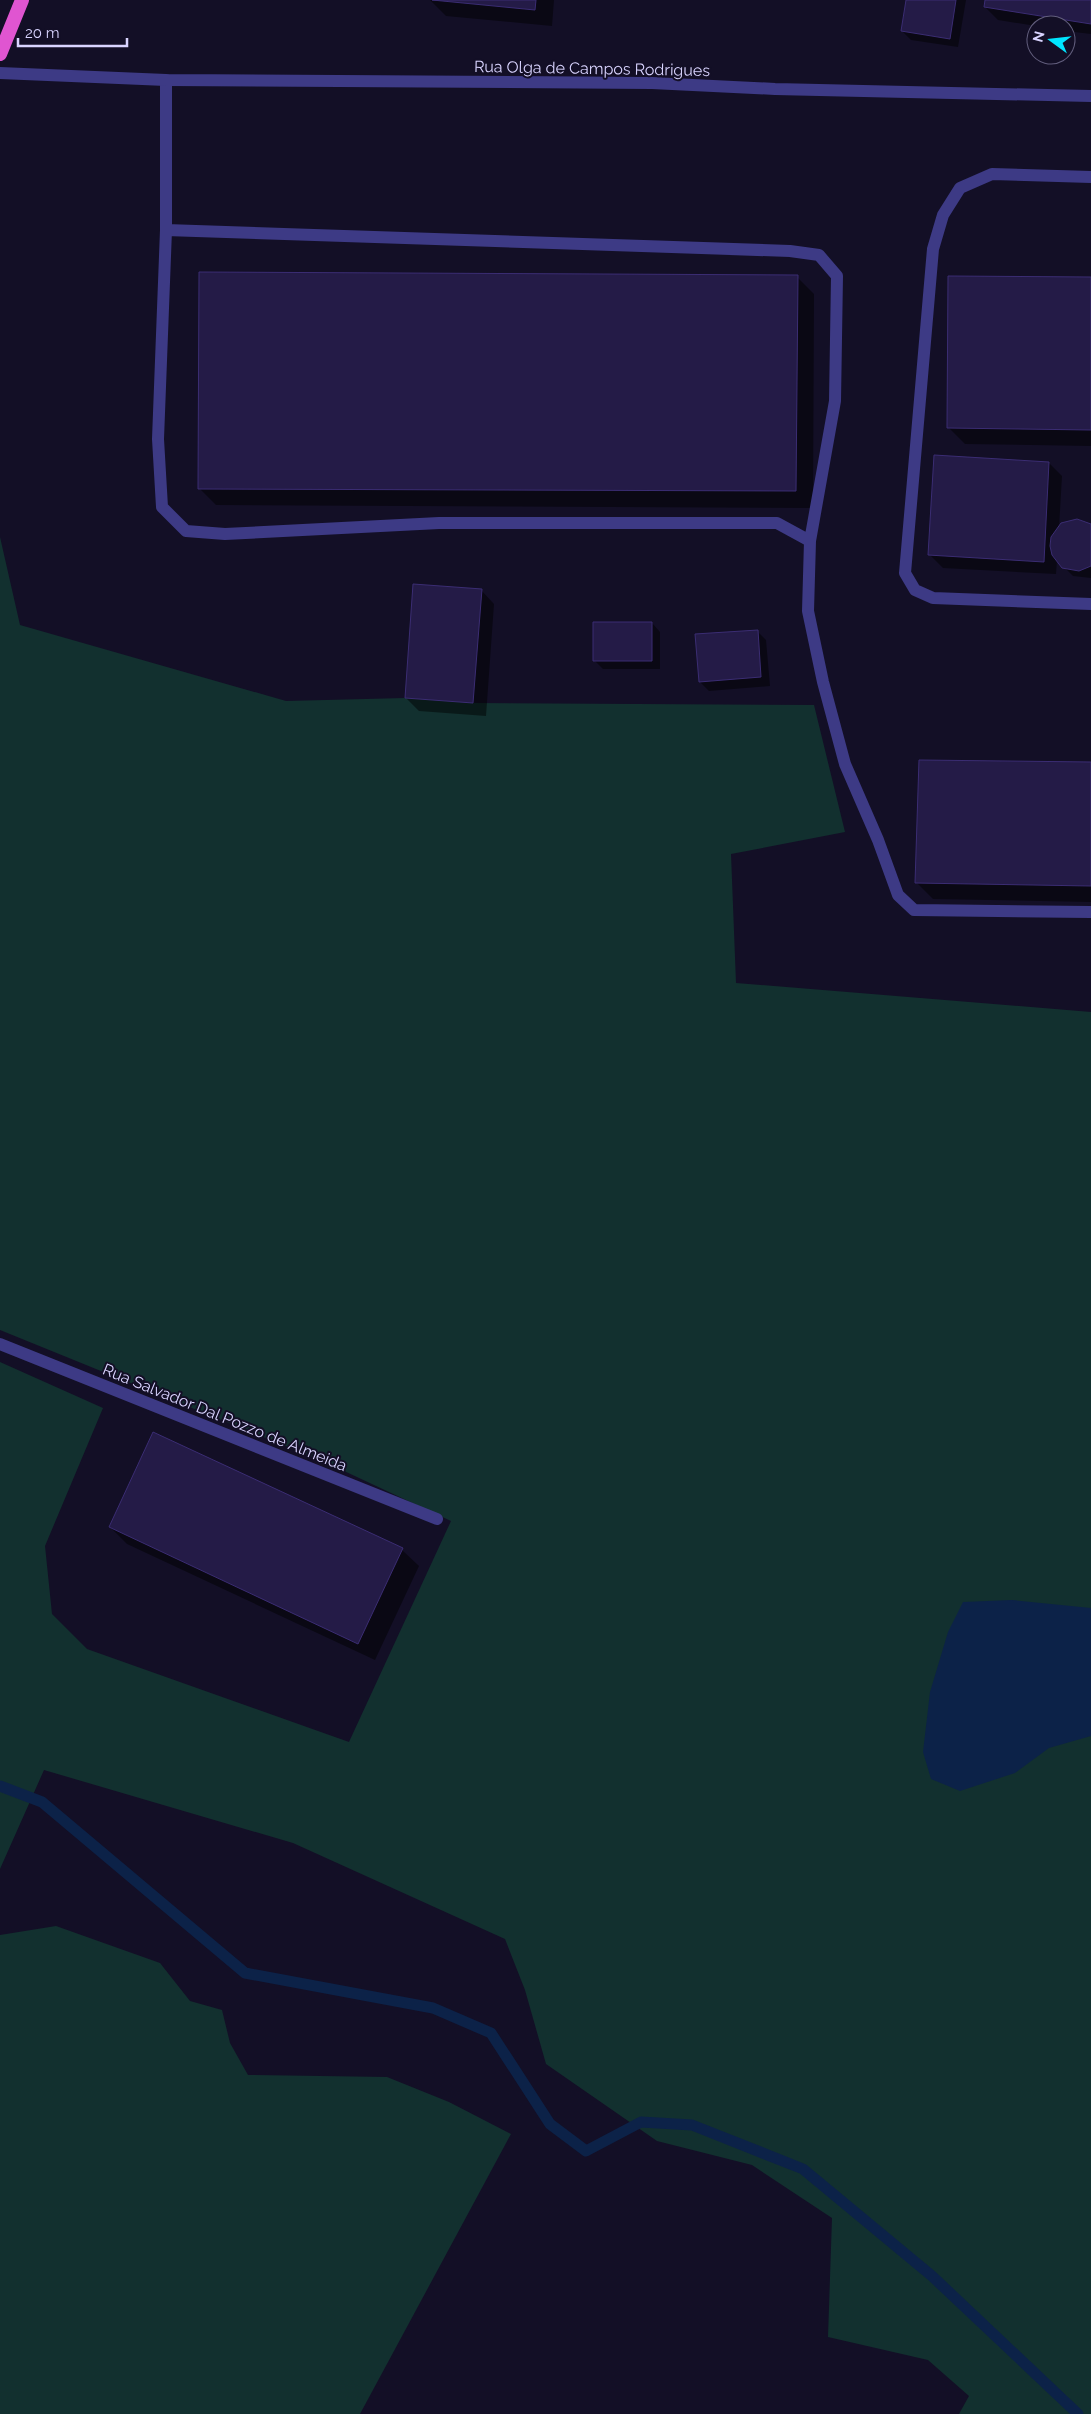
<svg xmlns="http://www.w3.org/2000/svg" width="1091" height="2414" viewBox="0 0 1091 2414" font-family="Raleway,sans-serif">
	<style>
		.green { fill: #12302f }
		.water { fill: #0c2248 }
		.shadow { fill: #0007 }
		.lines { fill: none; stroke-linecap: round; stroke-linejoin: round }
		.stream { stroke: #0c2248; stroke-width: 11 }
		.building { fill: #241b47; stroke: #3b2d73 }
		.service { stroke: #3d3a85; stroke-width: 12 }
		.minor { stroke: #3d3a85; stroke-width: 12 }
		.tertiary { stroke: #3d3a85; stroke-width: 12 }
		.trunk { stroke: #e055d1; stroke-width: 14 }
		.labels { text-anchor: middle; stroke-width: 4; stroke-linejoin: round; paint-order: stroke }
		.street-label { font-size: 16px; fill: #d9d4ff; stroke: #130f26 }
	</style>
	<rect width="100%" height="100%" fill="#130f26"/>
	<path class="green" d="M 0,537 L 20,625 L 286,701 L 405,698 L 473,703 L 814,705 L 845,832 L 731,854 L 736,983 L 1091,1012 L 1091,2414 L 959,2414 L 969,2396 L 928,2360 L 828,2337 L 832,2218 L 752,2165 L 657,2141 L 546,2064 L 525,1990 L 505,1939 L 293,1843 L 44,1770 L 0,1869 L 0,1362 L 103,1408 L 45,1546 L 52,1614 L 87,1649 L 349,1742 L 451,1521 L 327,1463 L 0,1330 Z
		M 56,1926 L 160,1963 L 190,2001 L 222,2010 L 230,2043 L 248,2075 L 387,2077 L 449,2102 L 511,2134 L 360,2414 L 0,2414 L 0,1935 Z"/>
	<path class="water" d="M 1012,1600 L 1091,1608 L 1091,1736 L 1049,1748 L 1015,1773 L 960,1791 L 931,1779 L 923,1752 L 930,1692 L 948,1632 L 963,1602 Z"/>
	<path class="shadow" d="M 430,0 L 554,0 L 552,26 L 446,16 Z
		M 907,0 L 966,0 L 958,47 L 911,40 L 902,31 Z
		M 986,0 L 1091,0 L 1091,34 L 1066,31 L 1066,25 L 1036,26 L 998,20 L 985,7 Z
		M 797,277 L 814,294 L 813,508 L 216,505 L 199,488 Z
		M 1091,279 L 1091,446 L 965,444 L 948,427 Z
		M 1049,463 L 1062,476 L 1059,528 L 1091,526 L 1091,578 L 1073,576 L 1057,560 L 1056,574 L 943,568 L 929,554 Z
		M 481,590 L 494,604 L 486,716 L 419,711 L 406,698 Z
		M 652,623 L 660,632 L 660,669 L 603,669 L 594,660 Z
		M 757,631 L 766,640 L 770,686 L 709,691 L 700,682 Z
		M 1091,764 L 1091,902 L 933,899 L 916,882 Z
		M 110,1527 L 402,1550 L 419,1566 L 375,1660 L 127,1544 Z"/>
	<g class="lines">
		<path class="stream" d="M 0,1786 L 42,1802 L 245,1973 L 433,2008 L 491,2033 L 550,2124 L 586,2151 L 641,2122 L 692,2125 L 803,2169 L 932,2276 L 1078,2414"/>
	</g>
	<path class="building" d="M 432,0 L 536,0 L 535,10 Z
		M 906,0 L 956,0 L 950,39 L 901,31 Z
		M 985,0 L 1091,0 L 1091,24 L 984,7 Z
		M 199,272 L 798,275 L 796,491 L 198,489 Z
		M 948,276 L 1091,277 L 1091,430 L 947,428 Z
		M 934,455 L 1049,462 L 1044,562 L 928,555 Z
		M 1077,519 L 1091,524 L 1091,566 L 1079,571 L 1062,568 L 1052,555 L 1050,546 L 1051,537 L 1061,523 Z
		M 413,584 L 482,589 L 473,703 L 405,698 Z
		M 593,622 L 652,622 L 652,661 L 593,661 Z
		M 758,630 L 761,677 L 699,682 L 695,634 Z
		M 919,760 L 1091,762 L 1091,886 L 915,883 Z
		M 153,1432 L 403,1548 L 358,1644 L 109,1527 Z"/>
	<g class="lines">
		<path class="service" d="M 166,80 L 166,230 L 158,439 L 162,507 L 186,531 L 225,534 L 439,523 L 777,523 L 810,541 L 808,611 L 823,682 L 845,764 L 878,840 L 898,895 L 914,910 L 1091,912
			M 1091,177 L 992,174 L 960,188 L 943,215 L 933,249 L 905,573 L 915,590 L 933,598 L 1091,604
			M 166,230 L 790,251 L 819,255 L 837,276 L 835,401 L 810,541"/>
		<path class="minor" d="M 0,1344 L 437,1519"/>
		<path class="tertiary" d="M 0,73 L 166,80 L 652,83 L 775,89 L 1091,96"/>
		<path class="trunk" d="M 0,54 L 22,0"/>
	</g>
	<g class="labels">
		<g class="street-label">
			<text transform="translate(592 68) rotate(1)" y="6">Rua Olga de Campos Rodrigues</text>
			<text transform="translate(225 1417) rotate(22)" y="6">Rua Salvador Dal Pozzo de Almeida</text>
		</g>
	</g>
	<g transform="translate(1051 40) rotate(285)"><circle r="24" fill="#130f26" stroke="#625e7d"/>
	<path d="M0-4L9 19L0 12L-9 19Z" fill="#00e5ff"/>
	<text y="-8" font-size="14" font-weight="bold" text-anchor="middle" fill="#d9d4ff">N</text>
	</g>
	<path d="M18 38v8h109v-8" fill="none" stroke="#d9d4ff" stroke-width="2.5"/>
	<text x="25" y="38" font-size="15" fill="#d9d4ff" stroke="#130f26" stroke-width="4" paint-order="stroke">20 m</text>
</svg>
